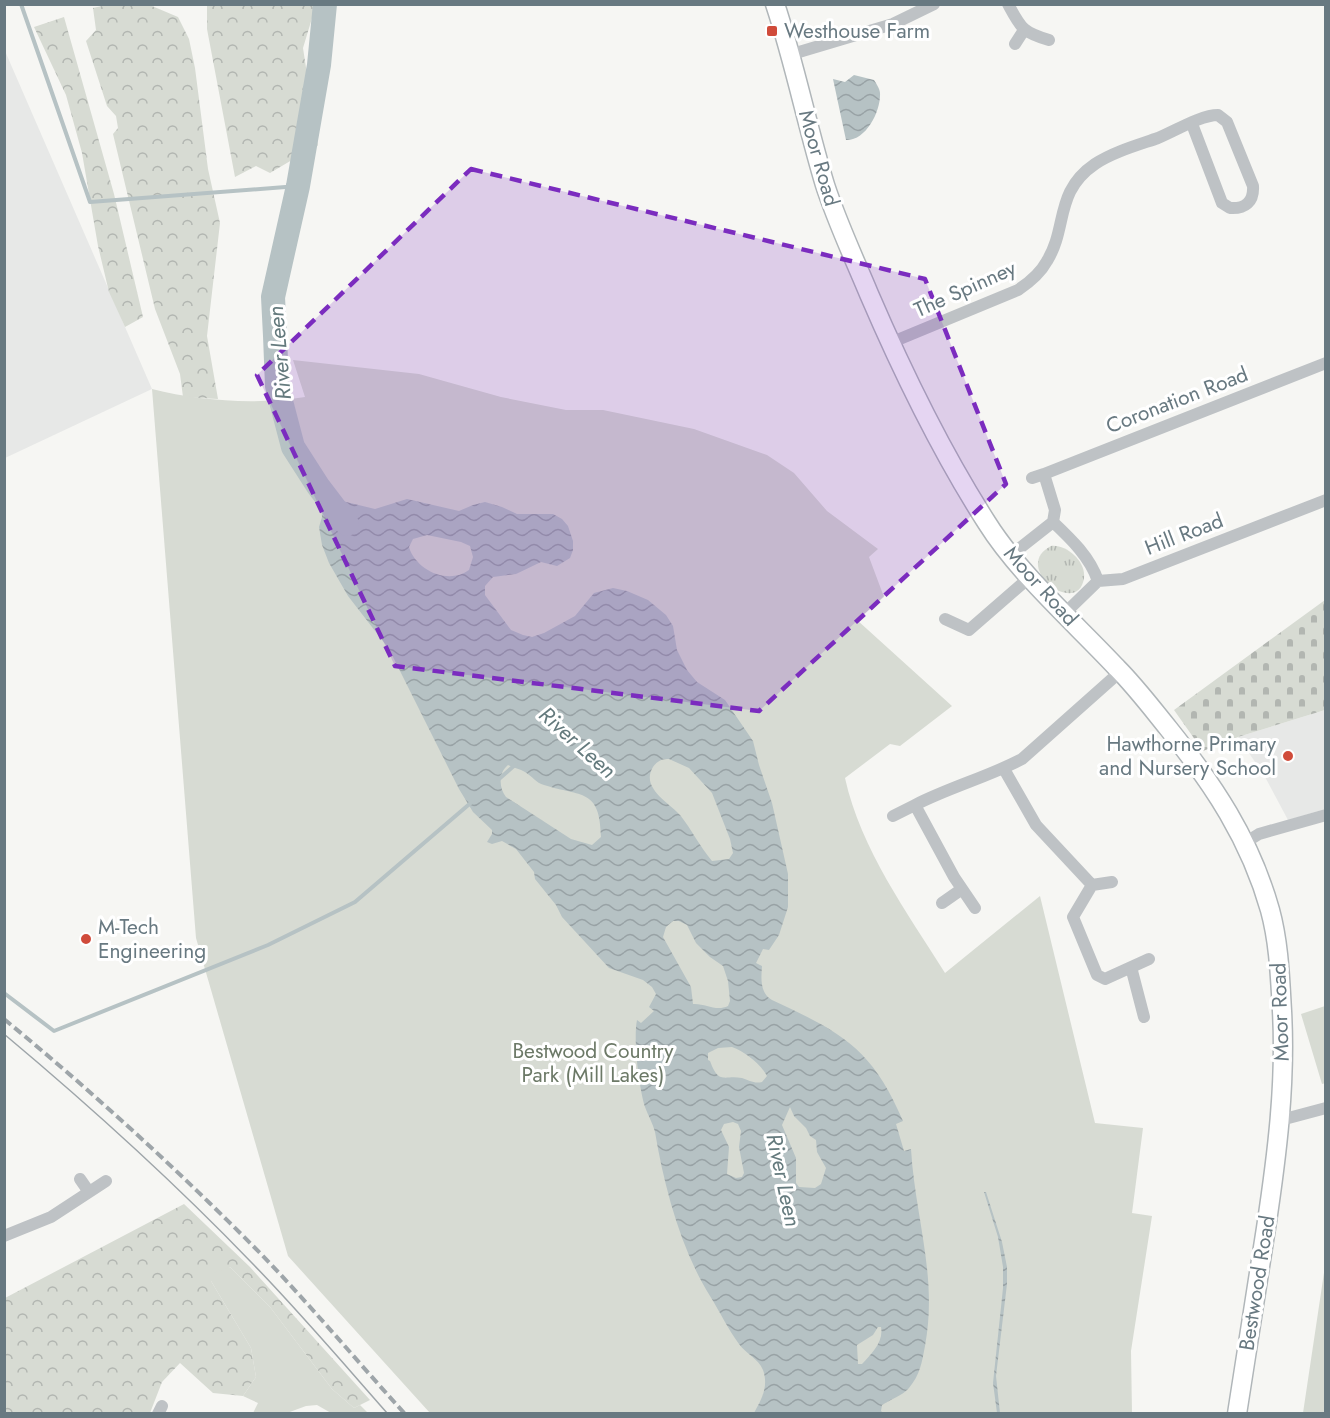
<svg xmlns="http://www.w3.org/2000/svg" width="1330" height="1418" viewBox="0 0 1330 1418" font-family="Jost,sans-serif">
	<style>
		.built { fill: #e7e8e7 }
		.grass { fill: url(#grass-tufts) }
		.forest { fill: url(#forest-crowns) }
		.cemetery { fill: url(#cemetery-stones) }
		.park { fill: #d7dbd3 }
		.water { fill: url(#water-waves); fill-rule: evenodd }
		.lines { fill: none; stroke-linecap: round; stroke-linejoin: round }
		.stream { stroke: #b6c2c4; stroke-width: 4 }
		.river { stroke: #b6c2c4; stroke-width: 24 }
		.secondary-casing { stroke: #b0b6b9; stroke-width: 21 }
		.minor { stroke: #bec2c5; stroke-width: 12 }
		.secondary { stroke: #fff; stroke-width: 18 }
		.tram { stroke: #9ea5a9; stroke-width: 1.5 }
		.rail { stroke: #9ea5a9; stroke-width: 4; stroke-dasharray: 9 4.5; stroke-linecap: butt }
		.marked { fill: #7b2cbf; fill-opacity: 0.2; stroke: #7b2cbf; stroke-width: 4.5; stroke-dasharray: 12 8; stroke-linejoin: round }
		.poi-dot { fill: #d04b3a; stroke: #fff; stroke-width: 2 }
		.labels { text-anchor: middle; stroke-width: 6; stroke-linejoin: round; paint-order: stroke }
		.poi-label { font-size: 21px; fill: #687981; stroke: #fff; text-anchor: start }
		.street-label { font-size: 21px; fill: #687981; stroke: #fff }
		.park-label { font-size: 21px; fill: #6c7967; stroke: #fff }
		.water-label { font-size: 22px; font-style: italic; fill: #647a7d; stroke: #fff }
	</style>
	<defs>
		<pattern id="grass-tufts" width="24" height="20" patternUnits="userSpaceOnUse" patternTransform="scale(1.5)"><rect width="24" height="20" fill="#d7dbd3"/><path d="M3 7l-1-3M5 7V3M7 7l1-3M15 17l-1-3M17 17v-4M19 17l1-3" fill="none" stroke="#b2b6b1"/></pattern>
		<pattern id="forest-crowns" width="20" height="18" patternUnits="userSpaceOnUse" patternTransform="scale(1.5)"><rect width="20" height="18" fill="#d7dbd3"/><path d="M2 6a3 3 0 1 1 6 0M12 15a3 3 0 1 1 6 0" fill="none" stroke="#b2b6b1"/></pattern>
		<pattern id="cemetery-stones" width="16" height="16" patternUnits="userSpaceOnUse" patternTransform="scale(1.5)"><rect width="16" height="16" fill="#d7dbd3"/><path d="M2 7V4a2 2 0 0 1 4 0v3zM10 15v-3a2 2 0 0 1 4 0v3z" fill="#b2b6b1"/></pattern>
		<pattern id="water-waves" width="16" height="10" patternUnits="userSpaceOnUse" patternTransform="scale(1.5)"><rect width="16" height="10" fill="#b6c2c4"/><path d="M0 5q4-4 8 0t8 0" fill="none" stroke="#98a2a5"/></pattern>
	</defs>
	<rect width="100%" height="100%" fill="#f6f6f3"/>
	<path class="built" d="M 5,51 L 152,389 L 5,458 L 4,458 Z
		M 1325,710 L 1325,809 L 1288,820 L 1264,775 L 1238,737 Z"/>
	<path class="grass" d="M 1051,546 C 1066,544 1086,561 1084,578 C 1078,619 1010,567 1051,546 Z"/>
	<path class="forest" d="M 111,4 L 152,6 L 178,17 L 189,39 L 195,68 L 208,169 L 220,223 L 207,336 L 218,399 L 183,397 L 180,374 L 155,309 L 113,134 L 118,128 L 116,116 L 107,106 L 86,41 L 96,30 L 93,8 Z
		M 207,5 L 316,5 L 303,48 L 318,146 L 300,134 L 292,160 L 270,173 L 256,166 L 235,177 L 207,29 Z
		M 64,17 L 114,194 L 143,317 L 125,327 L 109,292 L 98,246 L 82,153 L 66,95 L 34,27 Z
		M 184,1204 L 250,1267 L 370,1400 L 354,1408 L 332,1389 L 270,1307 L 230,1267 L 211,1281 L 251,1348 L 256,1377 L 243,1396 L 213,1393 L 180,1363 L 162,1382 L 150,1413 L 5,1414 L 5,1298 Z"/>
	<path class="cemetery" d="M 1325,600 L 1325,710 L 1238,737 L 1203,751 L 1174,710 Z"/>
	<path class="park" d="M 293,360 L 419,374 L 501,397 L 566,410 L 603,410 L 694,429 L 767,455 L 794,473 L 827,511 L 878,549 L 869,557 L 884,597 L 857,620 L 952,706 L 900,746 L 890,744 L 845,778 C 861,850 907,912 945,973 L 1040,896 L 1095,1123 L 1143,1128 L 1132,1213 L 1152,1216 L 1131,1351 L 1132,1413 L 430,1413 L 288,1256 L 196,938 L 152,389 C 199,401 256,405 305,397 Z
		M 1325,1006 L 1326,1083 L 1322,1084 L 1301,1014 Z
		M 1325,1266 L 1325,1413 L 1303,1413 Z
		M 230,1267 L 270,1307 L 332,1389 L 354,1408 L 360,1405 L 368,1413 L 331,1413 L 317,1405 L 306,1406 L 287,1413 L 253,1413 L 258,1403 L 243,1396 L 256,1377 L 251,1348 L 211,1281 L 211,1274 Z"/>
	<path class="water" d="M 854,75 L 874,80 C 876,83 880,89 880,93 C 881,111 866,141 846,140 L 833,79 L 845,82 Z
		M 332,495 L 338,500 L 375,509 L 407,499 L 459,511 L 473,505 L 485,502 L 502,507 L 517,514 L 553,514 L 562,519 L 568,526 L 573,541 L 573,550 L 570,558 L 557,566 L 541,562 L 516,574 L 493,577 L 485,586 L 485,595 L 511,630 L 523,635 L 532,637 L 544,633 L 575,616 L 594,593 L 613,588 L 627,591 L 648,600 L 666,615 L 673,626 L 677,650 L 687,670 L 697,682 L 725,700 L 753,741 L 759,765 L 772,803 L 788,874 L 788,907 L 779,935 L 769,950 L 763,949 L 756,963 L 762,966 C 761,979 760,993 772,1000 C 841,1032 872,1048 903,1121 L 896,1124 L 904,1151 L 911,1149 C 915,1217 938,1277 925,1346 C 922,1362 920,1375 909,1388 C 902,1396 891,1399 882,1405 L 881,1411 L 883,1413 L 754,1413 C 761,1400 769,1387 763,1370 C 758,1358 746,1354 739,1344 C 728,1329 720,1312 710,1296 C 681,1250 664,1186 655,1132 C 653,1124 648,1115 645,1107 C 639,1088 633,1039 637,1020 L 641,1023 L 654,1011 L 649,1007 L 656,994 L 652,987 L 643,980 L 609,968 L 562,917 L 556,905 L 535,879 L 534,872 L 516,849 L 502,841 L 492,844 L 487,842 L 492,834 L 492,830 L 473,812 L 459,789 L 389,649 L 348,596 L 329,563 L 322,545 L 319,527 L 322,517 L 321,501 ZM 427,535 L 461,542 L 470,546 L 473,557 L 469,570 C 449,585 416,571 409,547 L 413,539 ZM 669,759 L 689,768 L 712,793 L 730,839 L 733,853 L 729,859 L 712,861 C 700,847 692,830 680,815 C 670,803 640,788 653,767 C 657,761 662,759 669,759 ZM 508,765 C 514,768 520,769 525,772 C 532,776 536,783 544,785 C 582,797 600,788 601,837 L 592,845 L 571,839 L 506,797 C 499,788 498,773 508,765 ZM 673,921 L 679,921 L 687,925 L 696,943 L 710,957 L 723,966 L 728,981 L 730,1001 L 728,1006 C 716,1012 705,1003 693,1004 L 691,987 L 663,937 L 666,927 ZM 732,1047 C 745,1052 760,1063 767,1076 L 762,1082 C 754,1084 749,1080 742,1078 C 723,1075 719,1085 710,1061 L 708,1060 L 708,1053 L 718,1048 ZM 790,1107 L 794,1116 L 806,1128 L 810,1136 L 816,1140 L 817,1152 L 826,1168 L 821,1184 L 815,1188 L 799,1187 L 796,1183 L 796,1158 L 782,1125 ZM 733,1122 L 738,1124 L 741,1131 L 739,1147 L 744,1173 L 742,1177 L 736,1178 L 727,1174 L 729,1147 L 721,1130 L 724,1124 ZM 878,1327 L 881,1327 C 884,1342 871,1354 862,1364 L 858,1364 L 857,1345 L 873,1335 Z
		M 984,1192 L 986,1192 L 1002,1242 L 1007,1267 L 1007,1284 L 996,1376 L 1000,1413 L 997,1413 L 993,1383 L 1003,1288 L 1003,1267 L 998,1237 Z"/>
	<g class="lines">
		<path class="stream" d="M 21,4 L 90,202 L 298,186
			M 499,779 L 516,764
			M 4,993 L 54,1031 L 268,945 L 355,902 L 473,801"/>
		<path class="river" d="M 325,4 L 319,65 L 298,186 L 273,297 L 275,336 L 277,386 L 293,447 L 318,486 L 347,524"/>
		<defs>
			<path id="secondary" d="M 775,4 C 795,64 807,126 825,185 C 837,222 854,258 869,294 C 903,373 940,450 987,523 C 1019,574 1075,623 1117,668 C 1135,686 1151,707 1168,728 C 1213,784 1250,839 1270,910 C 1279,943 1280,977 1282,1011 C 1286,1084 1277,1155 1266,1228 C 1256,1290 1247,1352 1237,1414"/>
		</defs>
		<use href="#secondary" class="secondary-casing"/>
		<path class="minor" d="M 1008,4 C 1021,28 1022,32 1049,40
			M 1015,44 L 1024,30
			M 789,55 L 893,24 L 934,4
			M 890,343 L 1018,290 C 1030,282 1040,274 1047,261 C 1068,227 1054,192 1095,164 C 1113,152 1138,145 1158,138 C 1175,131 1201,115 1218,115 L 1227,122 L 1253,186 C 1254,202 1245,209 1230,208 L 1222,203 L 1192,124
			M 1032,478 L 1044,474
			M 1053,522 C 1071,539 1090,557 1098,581
			M 1011,555 L 1053,522 L 1055,510 L 1044,474 L 1326,363
			M 1064,614 L 1098,581 L 1123,579 L 1326,500
			M 945,619 L 969,630 L 1030,577
			M 1004,769 L 1036,825 L 1092,885
			M 893,816 L 915,805
			M 1246,842 L 1259,834 L 1326,815
			M 1112,882 L 1092,885 L 1073,917 L 1097,975 L 1105,979 L 1149,959
			M 942,903 L 962,889
			M 975,908 L 954,877 L 915,805 C 950,787 988,777 1022,759 L 1121,671
			M 1131,967 L 1144,1017
			M 1281,1120 L 1326,1108
			M 80,1179 L 89,1192
			M 4,1236 L 51,1217 L 106,1181
			M 158,1414 L 162,1406"/>
		<use href="#secondary" class="secondary"/>
		<path class="tram" d="M 4,1034 C 90,1106 173,1181 251,1262 C 299,1311 343,1363 388,1414"/>
		<path class="rail" d="M 4,1019 C 94,1093 180,1172 262,1255 C 311,1306 357,1361 405,1414"/>
	</g>
	<path class="marked" d="M 471,169 L 925,279 L 1006,484 L 759,711 L 395,666 L 257,375 Z"/>
	<g class="poi-dot">
		<rect x="766" y="25" width="12" height="12" rx="3"/>
		<circle cx="1288" cy="756" r="6"/>
		<circle cx="86" cy="939" r="6"/>
	</g>
	<g class="labels">
		<g class="poi-label">
			<text x="784" y="38">Westhouse Farm</text>
			<text x="1276" y="751" text-anchor="end">Hawthorne Primary<tspan x="1276" dy="24">and Nursery School</tspan></text>
			<text x="98" y="934">M-Tech<tspan x="98" dy="24">Engineering</tspan></text>
		</g>
		<g class="street-label">
			<text transform="translate(819 158) rotate(74)" y="7">Moor Road</text>
			<text transform="translate(965 289) rotate(-24)" y="7">The Spinney</text>
			<text transform="translate(1177 400) rotate(-21)" y="7">Coronation Road</text>
			<text transform="translate(1184 534) rotate(-21)" y="7">Hill Road</text>
			<text transform="translate(1041 586) rotate(48)" y="7">Moor Road</text>
			<text transform="translate(1280 1012) rotate(-92)" y="7">Moor Road</text>
			<text transform="translate(1257 1283) rotate(-81)" y="7">Bestwood Road</text>
		</g>
		<g class="park-label">
			<text x="593" y="1058">Bestwood Country<tspan x="593" dy="24">Park (Mill Lakes)</tspan></text>
		</g>
		<g class="water-label">
			<text transform="translate(279 353) rotate(-95)" y="8">River Leen</text>
			<text transform="translate(578 742) rotate(42)" y="8">River Leen</text>
			<text transform="translate(784 1180) rotate(78)" y="8">River Leen</text>
		</g>
	</g>
	<rect width="1330" height="1418" fill="none" stroke="#687981" stroke-width="12"/>
</svg>
